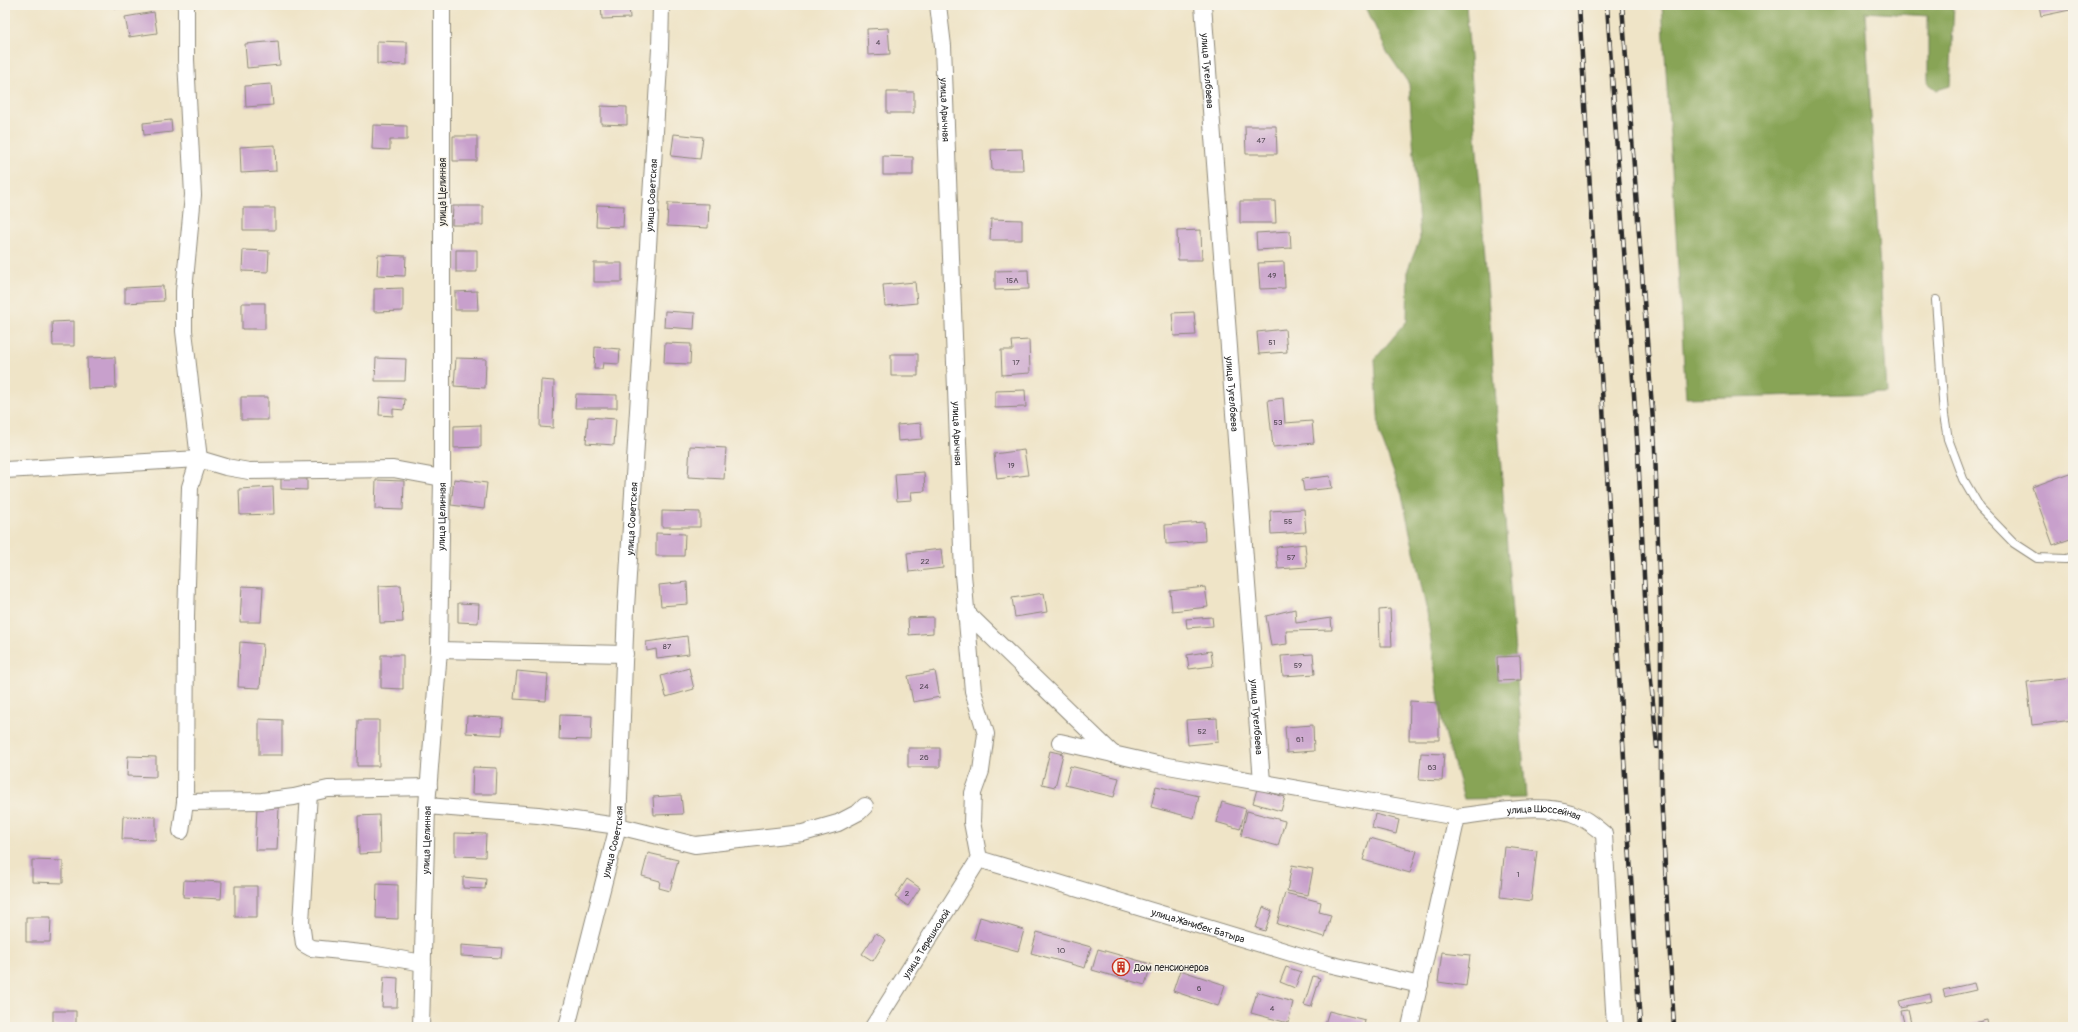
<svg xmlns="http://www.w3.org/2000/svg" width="2078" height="1032" viewBox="0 0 2078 1032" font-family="Pangolin,sans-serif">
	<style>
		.forest { fill: #88a456; stroke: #5a6840 }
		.building { fill: #c8a0cc }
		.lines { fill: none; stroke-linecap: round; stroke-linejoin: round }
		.service-casing { stroke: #8d8879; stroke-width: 10 }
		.minor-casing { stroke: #8d8879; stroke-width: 18 }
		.service { stroke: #fff; stroke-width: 8 }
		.minor { stroke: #fff; stroke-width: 16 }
		.rail-casing { stroke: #2b2b2b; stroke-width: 4.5 }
		.rail { stroke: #f7f3e8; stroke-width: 3; stroke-dasharray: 9; stroke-linecap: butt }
		.labels { text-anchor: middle; stroke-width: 3; stroke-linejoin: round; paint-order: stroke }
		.number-label { font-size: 8px; fill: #524853 }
		.street-label { font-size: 10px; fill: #2b2b2b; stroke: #f7f3e8 }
		.poi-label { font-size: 10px; fill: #2b2b2b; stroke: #f7f3e8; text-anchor: start }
	</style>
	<rect width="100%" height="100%" fill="#f7f3e8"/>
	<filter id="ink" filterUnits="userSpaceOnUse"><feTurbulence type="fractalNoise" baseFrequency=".025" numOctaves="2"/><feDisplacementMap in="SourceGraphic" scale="8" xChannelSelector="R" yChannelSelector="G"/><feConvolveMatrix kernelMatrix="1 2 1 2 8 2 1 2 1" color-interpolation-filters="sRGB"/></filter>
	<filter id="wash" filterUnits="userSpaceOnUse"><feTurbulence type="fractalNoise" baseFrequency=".012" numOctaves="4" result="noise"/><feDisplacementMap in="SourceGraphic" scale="16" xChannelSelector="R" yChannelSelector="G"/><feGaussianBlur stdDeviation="0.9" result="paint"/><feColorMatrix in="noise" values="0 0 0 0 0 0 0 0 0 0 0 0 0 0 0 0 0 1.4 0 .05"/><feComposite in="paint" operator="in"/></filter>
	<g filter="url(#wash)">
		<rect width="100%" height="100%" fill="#efe4c7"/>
		<path class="forest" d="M 1365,5 L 1466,5 L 1526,798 L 1464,799 L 1442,722 L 1427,612 L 1402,495 L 1379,432 L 1375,359 L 1407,321 L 1408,269 L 1420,239 L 1409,84 L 1387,52 Z
			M 1662,5 L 1954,5 L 1950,86 L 1937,90 L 1928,83 L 1928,16 L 1865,12 L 1887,393 L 1686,398 Z"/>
		<g id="blocks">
			<path class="building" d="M 114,5 L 129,5 L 129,6 L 114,8 Z
				M 601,5 L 629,5 L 630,18 L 602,19 Z
				M 2039,5 L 2069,5 L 2070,10 L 2041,16 Z
				M 154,12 L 157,33 L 129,37 L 125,17 Z
				M 888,28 L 890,54 L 868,55 L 867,29 Z
				M 278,41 L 280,65 L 247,68 L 245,44 Z
				M 377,41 L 407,42 L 407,65 L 377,64 Z
				M 271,84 L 273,105 L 246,107 L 245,86 Z
				M 887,92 L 914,92 L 914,113 L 887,113 Z
				M 601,106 L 627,107 L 627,125 L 601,124 Z
				M 171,120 L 172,132 L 144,135 L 143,123 Z
				M 373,125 L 407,126 L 407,140 L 390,140 L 390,150 L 372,149 Z
				M 1245,126 L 1276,126 L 1277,154 L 1246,154 Z
				M 674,134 L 703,137 L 700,159 L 671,156 Z
				M 453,136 L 477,136 L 477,161 L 453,161 Z
				M 275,145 L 276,171 L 241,173 L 240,147 Z
				M 1022,149 L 1023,170 L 992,170 L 991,150 Z
				M 883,156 L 913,157 L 913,175 L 883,175 Z
				M 1240,201 L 1275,201 L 1276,223 L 1240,223 Z
				M 668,203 L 709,204 L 708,228 L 667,226 Z
				M 597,205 L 624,206 L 623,227 L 596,226 Z
				M 453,206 L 483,206 L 483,225 L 452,225 Z
				M 243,208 L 275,208 L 275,230 L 243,230 Z
				M 991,219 L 1022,220 L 1022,240 L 990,240 Z
				M 1201,230 L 1202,260 L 1178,260 L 1177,231 Z
				M 1290,231 L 1291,248 L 1257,250 L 1256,233 Z
				M 243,250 L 269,251 L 268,272 L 242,271 Z
				M 456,250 L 477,250 L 477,272 L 456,272 Z
				M 378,255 L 406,256 L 405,276 L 377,275 Z
				M 1284,262 L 1285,288 L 1260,289 L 1258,263 Z
				M 594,263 L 622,263 L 622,282 L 594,282 Z
				M 1028,270 L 1029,289 L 995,290 L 995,271 Z
				M 915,282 L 917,303 L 885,306 L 883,285 Z
				M 163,286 L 164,301 L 125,303 L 125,288 Z
				M 403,288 L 403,311 L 374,312 L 374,289 Z
				M 477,291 L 478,310 L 455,310 L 455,292 Z
				M 242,303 L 265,303 L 265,329 L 242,329 Z
				M 665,311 L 695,313 L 694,329 L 664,327 Z
				M 1194,312 L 1196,335 L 1174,336 L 1172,313 Z
				M 74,321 L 74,346 L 53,346 L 52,322 Z
				M 1285,329 L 1287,352 L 1259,354 L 1257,332 Z
				M 1029,340 L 1030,373 L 1002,375 L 1001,350 L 1013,350 L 1012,341 Z
				M 665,343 L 691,344 L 690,364 L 664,363 Z
				M 595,347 L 620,349 L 619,364 L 603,363 L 602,369 L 594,369 Z
				M 891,354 L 918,354 L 918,376 L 891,376 Z
				M 115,357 L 116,388 L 88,389 L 87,358 Z
				M 376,358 L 406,359 L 405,381 L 375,381 Z
				M 456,358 L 486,359 L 485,388 L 454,386 Z
				M 541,380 L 554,381 L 553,428 L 540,427 Z
				M 1025,390 L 1026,407 L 995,408 L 995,391 Z
				M 576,394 L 617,395 L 617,408 L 575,408 Z
				M 241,397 L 268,397 L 268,420 L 241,420 Z
				M 380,397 L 405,399 L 404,410 L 393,409 L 393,416 L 379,415 Z
				M 1283,398 L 1285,423 L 1312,421 L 1314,443 L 1273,447 L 1268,400 Z
				M 588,417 L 616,419 L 614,445 L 586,443 Z
				M 921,423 L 922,439 L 898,441 L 897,425 Z
				M 481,425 L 481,447 L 454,448 L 454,426 Z
				M 690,446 L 726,448 L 724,479 L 688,477 Z
				M 1024,450 L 1028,475 L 997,479 L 994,454 Z
				M 924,472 L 925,491 L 911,492 L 912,500 L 897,501 L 895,474 Z
				M 2073,472 L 2073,538 L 2053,545 L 2032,487 Z
				M 1330,476 L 1332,488 L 1304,491 L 1302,479 Z
				M 281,478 L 307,479 L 307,490 L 281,489 Z
				M 454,479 L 487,483 L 484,509 L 451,505 Z
				M 376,480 L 404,481 L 403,510 L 375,509 Z
				M 273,487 L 274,514 L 240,515 L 239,489 Z
				M 1304,509 L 1306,532 L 1271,534 L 1270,511 Z
				M 662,511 L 700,512 L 700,527 L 662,527 Z
				M 1204,522 L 1205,541 L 1166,544 L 1165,525 Z
				M 656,533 L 685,534 L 684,556 L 656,556 Z
				M 1305,544 L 1307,567 L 1278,569 L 1276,547 Z
				M 941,549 L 943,568 L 909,572 L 907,553 Z
				M 687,582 L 688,604 L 661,606 L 659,585 Z
				M 401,585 L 403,622 L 380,623 L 379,586 Z
				M 242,586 L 263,587 L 261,622 L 240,622 Z
				M 1205,587 L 1208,607 L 1172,611 L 1170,591 Z
				M 1044,593 L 1047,612 L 1015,617 L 1012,598 Z
				M 458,603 L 479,604 L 478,623 L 458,622 Z
				M 1295,609 L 1296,623 L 1331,618 L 1332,630 L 1286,631 L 1287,644 L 1271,646 L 1266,616 Z
				M 1390,609 L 1392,646 L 1380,646 L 1379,610 Z
				M 933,617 L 933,633 L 909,635 L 908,618 Z
				M 1212,617 L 1213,626 L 1187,628 L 1186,619 Z
				M 687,636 L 689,654 L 657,658 L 656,649 L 647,651 L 646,642 Z
				M 240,642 L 263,644 L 260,688 L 238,687 Z
				M 1211,651 L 1213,666 L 1189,669 L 1187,655 Z
				M 1313,654 L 1315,674 L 1283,676 L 1281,656 Z
				M 381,655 L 403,655 L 403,689 L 381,688 Z
				M 1520,656 L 1521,680 L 1498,681 L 1497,657 Z
				M 689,668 L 694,689 L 666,697 L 661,676 Z
				M 517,671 L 548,674 L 546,701 L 514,699 Z
				M 935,671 L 940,697 L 913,702 L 908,676 Z
				M 2073,677 L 2073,720 L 2032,725 L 2027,682 Z
				M 1410,701 L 1439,703 L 1439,740 L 1409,740 Z
				M 560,715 L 592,716 L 591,740 L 559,739 Z
				M 467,716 L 503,718 L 502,735 L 466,733 Z
				M 1217,718 L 1218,742 L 1188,745 L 1186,720 Z
				M 259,719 L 282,720 L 282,755 L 259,755 Z
				M 358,720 L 379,720 L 379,766 L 357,766 Z
				M 1313,725 L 1314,751 L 1287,753 L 1285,727 Z
				M 908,748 L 940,748 L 940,767 L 908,767 Z
				M 1050,751 L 1063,754 L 1055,787 L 1042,784 Z
				M 1421,753 L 1444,754 L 1442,781 L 1419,780 Z
				M 128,756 L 156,757 L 156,777 L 127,776 Z
				M 1070,766 L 1119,778 L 1114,797 L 1065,785 Z
				M 473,767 L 497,768 L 496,794 L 472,794 Z
				M 1156,786 L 1199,796 L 1194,818 L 1151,807 Z
				M 1257,789 L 1285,797 L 1281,811 L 1253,803 Z
				M 681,795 L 683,814 L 654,815 L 653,797 Z
				M 1222,802 L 1246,809 L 1240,829 L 1216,822 Z
				M 257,807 L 279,808 L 277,850 L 255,850 Z
				M 1247,811 L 1285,821 L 1278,846 L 1241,836 Z
				M 1375,814 L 1399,820 L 1396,834 L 1372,828 Z
				M 379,815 L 380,853 L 359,854 L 358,816 Z
				M 123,816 L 156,817 L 156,840 L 122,839 Z
				M 455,833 L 486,834 L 485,857 L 455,856 Z
				M 1370,838 L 1417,851 L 1410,873 L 1363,860 Z
				M 1505,847 L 1537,851 L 1531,901 L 1500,897 Z
				M 648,853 L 678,860 L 670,891 L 659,888 L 660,881 L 642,876 Z
				M 32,860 L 63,861 L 63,883 L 32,882 Z
				M 1292,865 L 1313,869 L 1308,895 L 1287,891 Z
				M 463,877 L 486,879 L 485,889 L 463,888 Z
				M 907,879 L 920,888 L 908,906 L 895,897 Z
				M 184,880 L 222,882 L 221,899 L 183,897 Z
				M 377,884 L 398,885 L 398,919 L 376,918 Z
				M 235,886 L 257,886 L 257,917 L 235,917 Z
				M 1285,893 L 1321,902 L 1319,912 L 1331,915 L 1325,937 L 1277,924 Z
				M 1263,907 L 1272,911 L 1265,931 L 1256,928 Z
				M 26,917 L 51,917 L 50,942 L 26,942 Z
				M 980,917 L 1024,930 L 1018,951 L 974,939 Z
				M 1037,932 L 1091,947 L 1085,968 L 1031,953 Z
				M 876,933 L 886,940 L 873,961 L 862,954 Z
				M 461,945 L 502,948 L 501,958 L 461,956 Z
				M 1098,949 L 1151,964 L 1145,985 L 1092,970 Z
				M 1442,952 L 1470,955 L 1466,986 L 1438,982 Z
				M 1286,967 L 1301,972 L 1295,988 L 1280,982 Z
				M 1180,970 L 1225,985 L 1218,1006 L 1173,991 Z
				M 1313,976 L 1320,978 L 1311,1007 L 1304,1005 Z
				M 384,977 L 398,978 L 397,1007 L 382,1007 Z
				M 1974,983 L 1976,990 L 1945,997 L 1943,990 Z
				M 1257,992 L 1293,1002 L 1288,1023 L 1251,1013 Z
				M 1930,994 L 1932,1001 L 1901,1007 L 1899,1001 Z
				M 1908,1009 L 1912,1027 L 1905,1027 L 1901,1010 Z
				M 53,1011 L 76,1011 L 76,1026 L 53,1026 Z
				M 1329,1011 L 1365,1020 L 1364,1027 L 1324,1027 Z
				M 1987,1020 L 1988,1027 L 1958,1027 L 1958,1026 Z"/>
		</g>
	</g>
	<g filter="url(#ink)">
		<use href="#blocks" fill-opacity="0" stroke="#8d8879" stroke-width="1"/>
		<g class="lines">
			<defs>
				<path id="service" d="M 1936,300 L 1944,415 L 1948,439 L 1963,479 L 1980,508 L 2014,543 L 2037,558 L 2066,559 L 2073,557"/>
				<g id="minor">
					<path id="s1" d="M 938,5 L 943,46 L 963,574 L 973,691 L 986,734 L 981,771 L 973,793 L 972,822 L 979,859"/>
					<path id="s2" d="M 1203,5 L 1262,782"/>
					<path d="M 5,470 L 199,459 L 226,467 L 249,471 L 393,469 L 442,478"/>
					<path d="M 966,612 L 1113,754"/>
					<path d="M 439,650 L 625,654"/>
					<path d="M 1060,742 L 1157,764 L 1457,817"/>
					<path d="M 309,793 L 301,922 L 304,944 L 311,948 L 371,954 L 423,963"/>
					<path d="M 185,802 L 262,801 L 294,797 L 328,789 L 429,787"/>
					<path d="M 427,806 L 538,815 L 618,826 L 695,845 L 803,833 L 838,823 L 859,812 L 865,806"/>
					<path d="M 181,831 L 185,802 L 186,616 L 190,487 L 199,459 L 184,331 L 184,291 L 193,195 L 186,60 L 186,5"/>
					<path id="s3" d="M 979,859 L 1324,963 L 1420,985"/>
					<path id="s4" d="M 421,1027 L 427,806 L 439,650 L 442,478 L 442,5"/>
					<path id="s5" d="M 567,1027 L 618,826 L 626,608 L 660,49 L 661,5"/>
					<path id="s6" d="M 873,1027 L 979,859"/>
					<path id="s7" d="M 1410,1027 L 1457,817 C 1491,813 1538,802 1571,813 C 1584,817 1594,826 1604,834 L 1615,1027"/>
				</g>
			</defs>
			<use href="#service" class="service-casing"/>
			<use href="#minor" class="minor-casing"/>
			<use href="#service" class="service"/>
			<use href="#minor" class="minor"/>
			<defs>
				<path id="rail" d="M 1579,5 L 1640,1027
					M 1607,5 L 1638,452 L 1647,637 L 1657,747
					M 1622,5 L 1655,448 L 1661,636 L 1661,795 L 1674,1027"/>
			</defs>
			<use href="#rail" class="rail-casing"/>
			<use href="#rail" class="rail"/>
		</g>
	</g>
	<defs>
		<symbol id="building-ring" viewBox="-11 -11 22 22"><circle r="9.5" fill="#f7f3e8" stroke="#c8321e" stroke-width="1.5"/><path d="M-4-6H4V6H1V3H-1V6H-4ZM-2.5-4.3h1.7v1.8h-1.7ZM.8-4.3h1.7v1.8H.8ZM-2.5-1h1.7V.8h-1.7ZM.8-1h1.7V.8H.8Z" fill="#c8321e"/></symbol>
	</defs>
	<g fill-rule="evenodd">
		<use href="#building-ring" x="1111" y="957" width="20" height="20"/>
	</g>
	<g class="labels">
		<g class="number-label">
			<text x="878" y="45">4</text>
			<text x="1261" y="143">47</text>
			<text x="1272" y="278">49</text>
			<text x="1012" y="283">15А</text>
			<text x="1272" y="345">51</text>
			<text x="1016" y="365">17</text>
			<text x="1278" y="425">53</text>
			<text x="1011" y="468">19</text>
			<text x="1288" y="524">55</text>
			<text x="1291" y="560">57</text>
			<text x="925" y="564">22</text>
			<text x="667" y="649">87</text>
			<text x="1298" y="668">59</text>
			<text x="924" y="689">24</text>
			<text x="1202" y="734">52</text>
			<text x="1300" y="742">61</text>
			<text x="924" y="760">26</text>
			<text x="1432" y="770">63</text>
			<text x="1518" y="877">1</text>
			<text x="907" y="896">2</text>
			<text x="1061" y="953">10</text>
			<text x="1199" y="991">6</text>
			<text x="1272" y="1011">4</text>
		</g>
		<g class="street-label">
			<text dy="4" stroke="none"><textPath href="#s2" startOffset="66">улица Тугелбаева</textPath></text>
			<text dy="4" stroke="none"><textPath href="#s1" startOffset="105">улица Арычная</textPath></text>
			<text transform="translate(442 192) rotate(-90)" y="4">улица Целинная</text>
			<text dy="4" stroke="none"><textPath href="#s5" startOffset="839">улица Советская</textPath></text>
			<text dy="4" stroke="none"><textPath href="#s2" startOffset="390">улица Тугелбаева</textPath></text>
			<text dy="4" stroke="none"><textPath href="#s1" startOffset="429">улица Арычная</textPath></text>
			<text dy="4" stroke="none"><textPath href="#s4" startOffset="511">улица Целинная</textPath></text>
			<text dy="4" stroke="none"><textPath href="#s5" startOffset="515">улица Советская</textPath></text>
			<text dy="4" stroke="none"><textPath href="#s2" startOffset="714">улица Тугелбаева</textPath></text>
			<text dy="4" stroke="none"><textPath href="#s7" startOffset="303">улица Шоссейная</textPath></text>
			<text dy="4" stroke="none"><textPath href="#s4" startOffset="187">улица Целинная</textPath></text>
			<text dy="4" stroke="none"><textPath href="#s5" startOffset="191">улица Советская</textPath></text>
			<text dy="4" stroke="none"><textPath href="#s3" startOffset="229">улица Жанибек Батыра</textPath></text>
			<text dy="4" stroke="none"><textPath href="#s6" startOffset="99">улица Терешковой</textPath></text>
		</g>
		<g class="poi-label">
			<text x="1134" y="971">Дом пенсионеров</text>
		</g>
	</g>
	<rect width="2078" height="1032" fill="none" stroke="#f7f3e8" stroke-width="20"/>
</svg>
